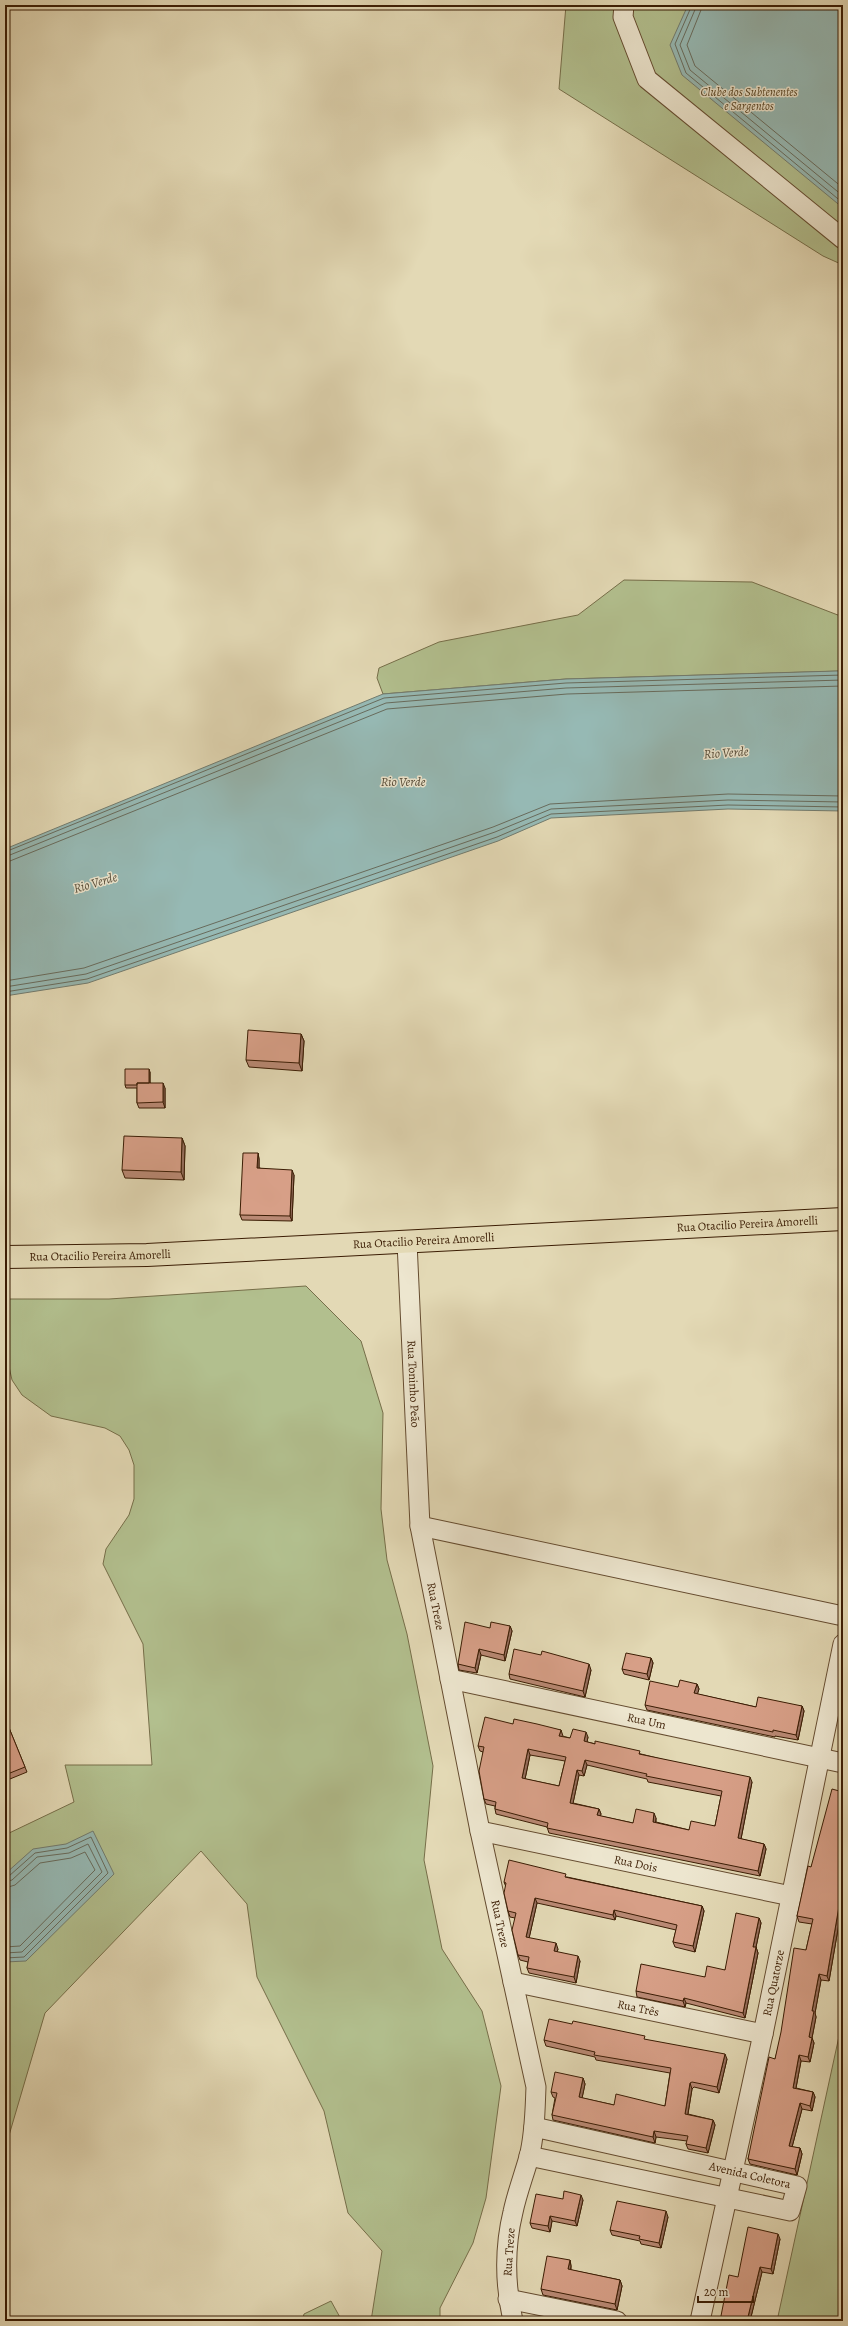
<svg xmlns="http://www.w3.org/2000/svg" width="848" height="2326" viewBox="0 0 848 2326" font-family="Alegreya,serif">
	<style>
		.green { fill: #b2bf8e; stroke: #766e49 }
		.water { fill: #96b9b4; stroke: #727b6e }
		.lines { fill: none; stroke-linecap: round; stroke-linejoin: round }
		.shore { stroke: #686b5c; stroke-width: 1 }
		.street-casing { stroke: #654c30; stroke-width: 21 }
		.primary-casing { stroke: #3b1d04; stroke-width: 24 }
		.street { stroke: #ede6cf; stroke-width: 19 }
		.primary { stroke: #e3d9b5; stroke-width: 22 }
		.wall { fill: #b98974; stroke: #3b1d04; fill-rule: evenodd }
		.shaded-wall { fill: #966f5e; stroke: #3b1d04 }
		.building { fill: #d79f87; stroke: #3b1d04; fill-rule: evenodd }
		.labels { text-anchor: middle; stroke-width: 3; stroke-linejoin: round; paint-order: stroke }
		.park-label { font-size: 12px; font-style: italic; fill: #594626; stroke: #ede6cf }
		.street-label { font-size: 12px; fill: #3b1d04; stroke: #ede6cf }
		.water-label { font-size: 13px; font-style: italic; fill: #564c39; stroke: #ede6cf }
	</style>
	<rect width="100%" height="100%" fill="#e3d9b5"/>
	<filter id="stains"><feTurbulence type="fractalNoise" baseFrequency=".005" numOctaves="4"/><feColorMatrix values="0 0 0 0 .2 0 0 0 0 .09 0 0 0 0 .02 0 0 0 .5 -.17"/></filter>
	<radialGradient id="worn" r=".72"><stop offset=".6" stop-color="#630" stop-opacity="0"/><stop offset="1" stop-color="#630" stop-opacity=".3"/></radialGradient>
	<path class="green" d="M 566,5 L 843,5 L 843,265 L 823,256 L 559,89 Z
		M 624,580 L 752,582 L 843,617 L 843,671 L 566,679 L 383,694 L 377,678 L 379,668 L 439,642 L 578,615 Z
		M 306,1286 L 361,1341 L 383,1413 L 381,1509 L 387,1560 L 407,1634 L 433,1766 L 424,1860 L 442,1949 L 482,2011 L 501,2086 L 486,2198 L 473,2243 L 440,2308 L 440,2321 L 371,2321 L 382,2251 L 348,2213 L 324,2111 L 257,1977 L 247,1904 L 201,1851 L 45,2013 L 5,2149 L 5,1835 L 74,1802 L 65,1765 L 152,1765 L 143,1644 L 103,1564 L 106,1549 L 129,1515 L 134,1499 L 134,1465 L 129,1450 L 120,1436 L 105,1428 L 51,1416 L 22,1395 L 12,1380 L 5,1349 L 5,1299 L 109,1299 Z
		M 843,2018 L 843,2321 L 777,2321 Z
		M 331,2301 L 342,2321 L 302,2321 L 304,2314 Z"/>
	<path class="water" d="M 688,5 L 843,5 L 843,208 L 682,75 L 670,45 Z
		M 836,671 L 843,671 L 843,811 L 728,809 L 551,818 L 498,841 L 88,983 L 5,996 L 5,849 L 383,694 L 566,679 Z
		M 93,1831 L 114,1874 L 26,1961 L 5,1962 L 5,1874 L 33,1849 L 66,1844 Z"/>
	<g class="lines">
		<path class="shore" d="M 692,5 L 675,44 L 686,73 L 843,203
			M 697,5 L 680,45 L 690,70 L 843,196
			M 703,5 L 687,45 L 695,66 L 843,188
			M 5,852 L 384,698 L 566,683 L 843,675
			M 5,857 L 386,703 L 566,688 L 843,680
			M 5,863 L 387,709 L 567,694 L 843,686
			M 5,981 L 84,968 L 493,827 L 550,804 L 728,794 L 843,796
			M 5,987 L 86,974 L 495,832 L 551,809 L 728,800 L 843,802
			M 5,992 L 87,979 L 497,837 L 551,814 L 728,805 L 843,807
			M 5,1877 L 9,1876 L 35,1853 L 67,1848 L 91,1837 L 108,1873 L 24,1957 L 5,1958
			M 5,1882 L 12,1880 L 37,1857 L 69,1853 L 88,1844 L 102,1872 L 22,1952 L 5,1953
			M 5,1888 L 15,1885 L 40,1863 L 71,1858 L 85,1852 L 95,1870 L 20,1946 L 5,1947"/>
		<defs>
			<g id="street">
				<path d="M 624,5 L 623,17 L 647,79 L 843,239"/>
				<path id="s1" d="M 407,1242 L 420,1526 L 480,1831 L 536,2087 C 535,2110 535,2134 529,2157 C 524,2175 517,2193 513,2212 C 504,2249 505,2285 513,2321"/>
				<path d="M 420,1526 L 843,1616"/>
				<path id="s2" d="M 450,1679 L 843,1763"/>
				<path id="s3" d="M 480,1831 L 791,1896"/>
				<path id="s4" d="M 513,1982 L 763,2034"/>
				<path d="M 529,2156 L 790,2211 L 797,2186 L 534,2127"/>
				<path d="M 508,2299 L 617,2321"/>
				<path id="s5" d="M 700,2321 L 763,2034 L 843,1644"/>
			</g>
			<g id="primary">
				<path id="s6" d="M 5,1257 L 147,1255 L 843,1219"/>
			</g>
		</defs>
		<use href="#street" class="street-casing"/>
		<use href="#primary" class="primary-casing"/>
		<use href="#street" class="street"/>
		<use href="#primary" class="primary"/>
	</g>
	<path class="wall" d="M 301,1034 L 304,1041 L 302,1071 L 249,1067 L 246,1060 Z
		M 150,1072 L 150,1083 L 165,1088 L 165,1108 L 139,1108 L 137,1103 L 137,1088 L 126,1088 L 125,1085 Z
		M 182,1138 L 185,1146 L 184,1180 L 125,1178 L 122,1170 Z
		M 258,1153 L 259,1159 L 259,1168 L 294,1175 L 292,1221 L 242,1220 L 240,1215 Z
		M 510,1626 L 512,1631 L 505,1661 L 481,1655 L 477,1673 L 459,1670 L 458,1664 L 490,1628 Z
		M 651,1658 L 653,1663 L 649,1680 L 624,1674 L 622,1669 Z
		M 591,1670 L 585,1697 L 510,1679 L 509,1674 Z
		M 697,1684 L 699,1689 L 697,1694 L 756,1707 L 802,1706 L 804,1711 L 798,1740 L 775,1736 L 775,1737 L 647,1710 L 645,1705 L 678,1687 Z
		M 5,1718 L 27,1772 L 5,1781 Z
		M 513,1724 L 561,1730 L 562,1736 L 570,1738 L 588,1737 L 587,1742 L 641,1754 L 752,1782 L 741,1839 L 764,1844 L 766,1849 L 760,1876 L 549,1833 L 547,1827 L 496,1814 L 495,1809 L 495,1806 L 486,1804 L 484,1799 L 483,1752 L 480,1751 L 478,1746 ZM 530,1755 L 565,1761 L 559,1786 L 525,1779 ZM 587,1765 L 647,1779 L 648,1782 L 721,1796 L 715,1826 L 689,1830 L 656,1822 L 656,1818 L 633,1823 L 600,1816 L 601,1814 L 599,1809 L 573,1803 L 579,1775 L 584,1776 Z
		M 843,1792 L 843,1900 L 829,1981 L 821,1980 L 815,2013 L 816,2017 L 812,2038 L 814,2043 L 810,2062 L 801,2061 L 796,2088 L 813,2092 L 815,2097 L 812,2111 L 802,2109 L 792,2147 L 800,2148 L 802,2154 L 797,2175 L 750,2164 L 748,2159 L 775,2059 L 806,1950 L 812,1924 L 799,1922 L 797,1916 L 811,1867 Z
		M 567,1877 L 702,1906 L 704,1911 L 695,1952 L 675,1947 L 673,1942 L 676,1930 L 616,1916 L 615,1920 L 537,1903 L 529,1938 L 558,1949 L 557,1952 L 580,1961 L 576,1983 L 529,1973 L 527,1968 L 528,1962 L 520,1960 L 518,1955 L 515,1918 L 510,1917 L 508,1911 L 506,1887 L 504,1882 Z
		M 759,1918 L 761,1923 L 756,1947 L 758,1953 L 745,2018 L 686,2003 L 685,2007 L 637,1997 L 636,1991 L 705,1977 L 725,1970 Z
		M 544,2040 L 646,2040 L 727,2059 L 719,2093 L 694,2087 L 692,2089 L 688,2114 L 713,2120 L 715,2125 L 708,2153 L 688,2149 L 686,2144 L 687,2141 L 656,2137 L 655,2143 L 553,2120 L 552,2115 L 555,2098 L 553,2097 L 551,2092 L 583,2078 L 585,2084 L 582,2098 L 614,2105 L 665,2106 L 670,2073 L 596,2060 L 595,2057 L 546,2046 Z
		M 563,2199 L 583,2200 L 577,2226 L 552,2221 L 550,2232 L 532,2228 L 530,2223 Z
		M 668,2217 L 661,2248 L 641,2244 L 640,2241 L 612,2235 L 610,2230 Z
		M 780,2239 L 773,2274 L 762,2272 L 750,2321 L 720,2321 L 738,2277 Z
		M 570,2260 L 571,2266 L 571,2270 L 620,2280 L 622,2286 L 617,2310 L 543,2295 L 541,2289 Z"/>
	<path class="shaded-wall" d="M 301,1034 L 304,1041 L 302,1071 L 299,1063 Z
		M 149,1069 L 150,1072 L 150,1088 L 149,1085 Z
		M 163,1083 L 165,1088 L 165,1108 L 163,1102 Z
		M 182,1138 L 185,1146 L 184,1180 L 181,1172 Z
		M 258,1153 L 259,1159 L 259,1173 L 257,1168 Z
		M 292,1170 L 294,1175 L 292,1221 L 290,1216 Z
		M 510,1626 L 512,1631 L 505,1661 L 504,1655 Z
		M 479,1649 L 481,1655 L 477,1673 L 475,1668 Z
		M 651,1658 L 653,1663 L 649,1680 L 647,1674 Z
		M 589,1664 L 591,1670 L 585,1697 L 583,1691 Z
		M 697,1684 L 699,1689 L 696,1699 L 694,1693 Z
		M 802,1706 L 804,1711 L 798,1740 L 796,1735 Z
		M 561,1730 L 563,1736 L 561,1741 L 559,1736 Z
		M 586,1732 L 588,1737 L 586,1747 L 584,1741 Z
		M 528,1749 L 530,1755 L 524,1784 L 522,1778 Z
		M 585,1760 L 587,1765 L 584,1776 L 582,1771 Z
		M 577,1770 L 579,1775 L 572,1808 L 570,1803 Z
		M 750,1777 L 752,1782 L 740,1844 L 738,1838 Z
		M 599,1809 L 601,1814 L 599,1820 L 597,1815 Z
		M 654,1813 L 656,1818 L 655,1827 L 653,1822 Z
		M 764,1844 L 766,1849 L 760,1876 L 758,1871 Z
		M 843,1862 L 843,1876 L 841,1873 Z
		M 843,1883 L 843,1900 L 829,1981 L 827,1976 Z
		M 535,1898 L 537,1903 L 528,1943 L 526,1937 Z
		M 702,1906 L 704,1911 L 695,1952 L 693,1946 Z
		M 614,1910 L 616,1916 L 615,1920 L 613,1915 Z
		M 759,1918 L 761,1923 L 755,1952 L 753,1947 Z
		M 556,1943 L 558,1949 L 556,1956 L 554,1951 Z
		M 756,1947 L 758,1953 L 745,2018 L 743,2013 Z
		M 578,1956 L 580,1961 L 576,1983 L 574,1977 Z
		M 819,1974 L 821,1980 L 815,2013 L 816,2017 L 811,2043 L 809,2037 L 812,2011 Z
		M 684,1998 L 686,2003 L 685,2007 L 683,2001 Z
		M 812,2038 L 814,2043 L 810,2062 L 808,2057 Z
		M 725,2054 L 727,2059 L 719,2093 L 717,2087 Z
		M 799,2055 L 801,2061 L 795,2093 L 793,2088 Z
		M 583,2078 L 585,2084 L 581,2103 L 579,2097 Z
		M 690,2083 L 692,2089 L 687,2119 L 685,2114 Z
		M 813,2092 L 815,2097 L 812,2111 L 810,2106 Z
		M 800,2103 L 802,2109 L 791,2151 L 789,2146 Z
		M 713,2120 L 715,2125 L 708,2153 L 706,2148 Z
		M 654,2131 L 656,2137 L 655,2143 L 653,2137 Z
		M 800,2148 L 802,2154 L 797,2175 L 795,2169 Z
		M 581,2195 L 583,2200 L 577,2226 L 575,2221 Z
		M 666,2211 L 668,2217 L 661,2248 L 659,2243 Z
		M 550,2216 L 552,2221 L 550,2232 L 548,2226 Z
		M 778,2234 L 780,2239 L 773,2274 L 771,2269 Z
		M 570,2260 L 571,2266 L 570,2274 L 568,2269 Z
		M 760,2267 L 762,2272 L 750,2321 L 747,2321 Z
		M 620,2280 L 622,2286 L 617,2310 L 615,2304 Z"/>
	<path class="building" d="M 248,1030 L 301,1034 L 299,1063 L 246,1060 Z
		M 125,1069 L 149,1069 L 149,1083 L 137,1083 L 137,1085 L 125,1085 Z
		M 137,1083 L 163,1083 L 163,1102 L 137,1103 Z
		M 124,1136 L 182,1138 L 181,1172 L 122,1170 Z
		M 243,1153 L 258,1153 L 257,1168 L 292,1170 L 290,1216 L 240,1215 Z
		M 465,1622 L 490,1628 L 491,1622 L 510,1626 L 504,1655 L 479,1649 L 475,1668 L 458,1664 Z
		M 514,1649 L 541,1655 L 542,1651 L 589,1664 L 583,1691 L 509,1674 Z
		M 626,1653 L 651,1658 L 647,1674 L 622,1669 Z
		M 680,1680 L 697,1684 L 694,1693 L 756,1707 L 758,1697 L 802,1706 L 796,1735 L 773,1730 L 773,1732 L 645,1705 L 650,1681 L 678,1687 Z
		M 485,1717 L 513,1724 L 514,1719 L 537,1724 L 561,1730 L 559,1736 L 570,1738 L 573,1729 L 586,1732 L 584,1741 L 595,1744 L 595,1741 L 640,1751 L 639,1754 L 750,1777 L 738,1838 L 764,1844 L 758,1871 L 547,1828 L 548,1823 L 495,1809 L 496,1802 L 484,1799 L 479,1771 L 484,1747 L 478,1746 ZM 528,1749 L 566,1757 L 559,1786 L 522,1778 ZM 585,1760 L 647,1774 L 646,1776 L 722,1791 L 715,1826 L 691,1821 L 689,1830 L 653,1822 L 654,1813 L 636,1809 L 633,1823 L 597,1815 L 599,1809 L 570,1803 L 577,1770 L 582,1771 Z
		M 5,1718 L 25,1767 L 5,1775 Z
		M 832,1789 L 843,1792 L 843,1862 L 841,1873 L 843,1873 L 843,1883 L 827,1976 L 819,1974 L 812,2011 L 814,2011 L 809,2037 L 812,2038 L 808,2057 L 799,2055 L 793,2088 L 813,2092 L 810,2106 L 800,2103 L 789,2146 L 800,2148 L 795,2169 L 748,2159 L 769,2057 L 775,2059 L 781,2032 L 794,1948 L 806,1950 L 813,1919 L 797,1916 L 808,1866 L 811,1867 Z
		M 509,1860 L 566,1874 L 565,1877 L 702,1906 L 693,1946 L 673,1942 L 677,1925 L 614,1910 L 613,1915 L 535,1898 L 526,1937 L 556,1943 L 554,1951 L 578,1956 L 574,1977 L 527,1968 L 529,1957 L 518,1955 L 512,1930 L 516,1913 L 508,1911 L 504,1893 L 506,1883 L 504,1882 Z
		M 736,1913 L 759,1918 L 753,1947 L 756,1947 L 743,2013 L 684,1998 L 683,2001 L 636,1991 L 641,1964 L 705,1977 L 707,1966 L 725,1970 Z
		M 549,2019 L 572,2024 L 573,2021 L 645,2036 L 644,2039 L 725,2054 L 717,2087 L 692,2082 L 690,2083 L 685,2114 L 713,2120 L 706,2148 L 686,2144 L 688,2136 L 654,2131 L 653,2137 L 552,2115 L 557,2093 L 551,2092 L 555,2072 L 583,2078 L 579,2097 L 614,2105 L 616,2094 L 665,2106 L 671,2068 L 594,2055 L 595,2052 L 544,2040 Z
		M 564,2191 L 581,2195 L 575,2221 L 550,2216 L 548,2226 L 530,2223 L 536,2194 L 563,2199 Z
		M 617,2201 L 666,2211 L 659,2243 L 639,2239 L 640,2236 L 610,2230 Z
		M 748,2227 L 778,2234 L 771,2269 L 760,2267 L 747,2321 L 720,2321 L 729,2275 L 738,2277 Z
		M 547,2256 L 570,2260 L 568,2269 L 620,2280 L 615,2304 L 541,2289 Z"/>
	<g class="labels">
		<g class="park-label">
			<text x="749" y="96">Clube dos Subtenentes<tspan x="749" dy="14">e Sargentos</tspan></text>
		</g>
		<g class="street-label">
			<text dy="4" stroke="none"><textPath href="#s6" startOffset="743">Rua Otacilio Pereira Amorelli</textPath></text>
			<text dy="4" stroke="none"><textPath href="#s6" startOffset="419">Rua Otacilio Pereira Amorelli</textPath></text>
			<text dy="4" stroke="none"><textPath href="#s6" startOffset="95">Rua Otacilio Pereira Amorelli</textPath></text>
			<text dy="4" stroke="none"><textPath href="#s1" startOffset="142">Rua Toninho Peão</textPath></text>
			<text dy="4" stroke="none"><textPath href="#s1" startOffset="366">Rua Treze</textPath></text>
			<text dy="4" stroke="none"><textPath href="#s2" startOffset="201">Rua Um</textPath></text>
			<text dy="4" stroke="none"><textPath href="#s3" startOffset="159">Rua Dois</textPath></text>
			<text dy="4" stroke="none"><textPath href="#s1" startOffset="690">Rua Treze</textPath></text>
			<text dy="4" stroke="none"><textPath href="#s5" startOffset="346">Rua Quatorze</textPath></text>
			<text dy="4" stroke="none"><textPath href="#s4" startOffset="128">Rua Três</textPath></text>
			<text transform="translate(750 2175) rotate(13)" y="4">Avenida Coletora</text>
			<text transform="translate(509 2252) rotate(-86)" y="4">Rua Treze</text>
		</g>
		<g class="water-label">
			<text transform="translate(726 752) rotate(-4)" y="5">Rio Verde</text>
			<text x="403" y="786">Rio Verde</text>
			<text transform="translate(95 882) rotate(-16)" y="5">Rio Verde</text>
		</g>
	</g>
	<rect width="848" height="2326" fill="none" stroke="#e3d9b5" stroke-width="20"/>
	<rect x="6" y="6" width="836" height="2314" fill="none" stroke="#3b1d04" stroke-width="2"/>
	<rect x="10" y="10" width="828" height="2306" fill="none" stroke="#3b1d04"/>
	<path d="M698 2296v6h55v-6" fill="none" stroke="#3b1d04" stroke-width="2"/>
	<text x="704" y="2296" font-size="12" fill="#3b1d04" stroke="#ede6cf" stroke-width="3" paint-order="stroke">20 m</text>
	<rect width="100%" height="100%" filter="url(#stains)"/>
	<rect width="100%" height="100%" fill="url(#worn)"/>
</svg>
